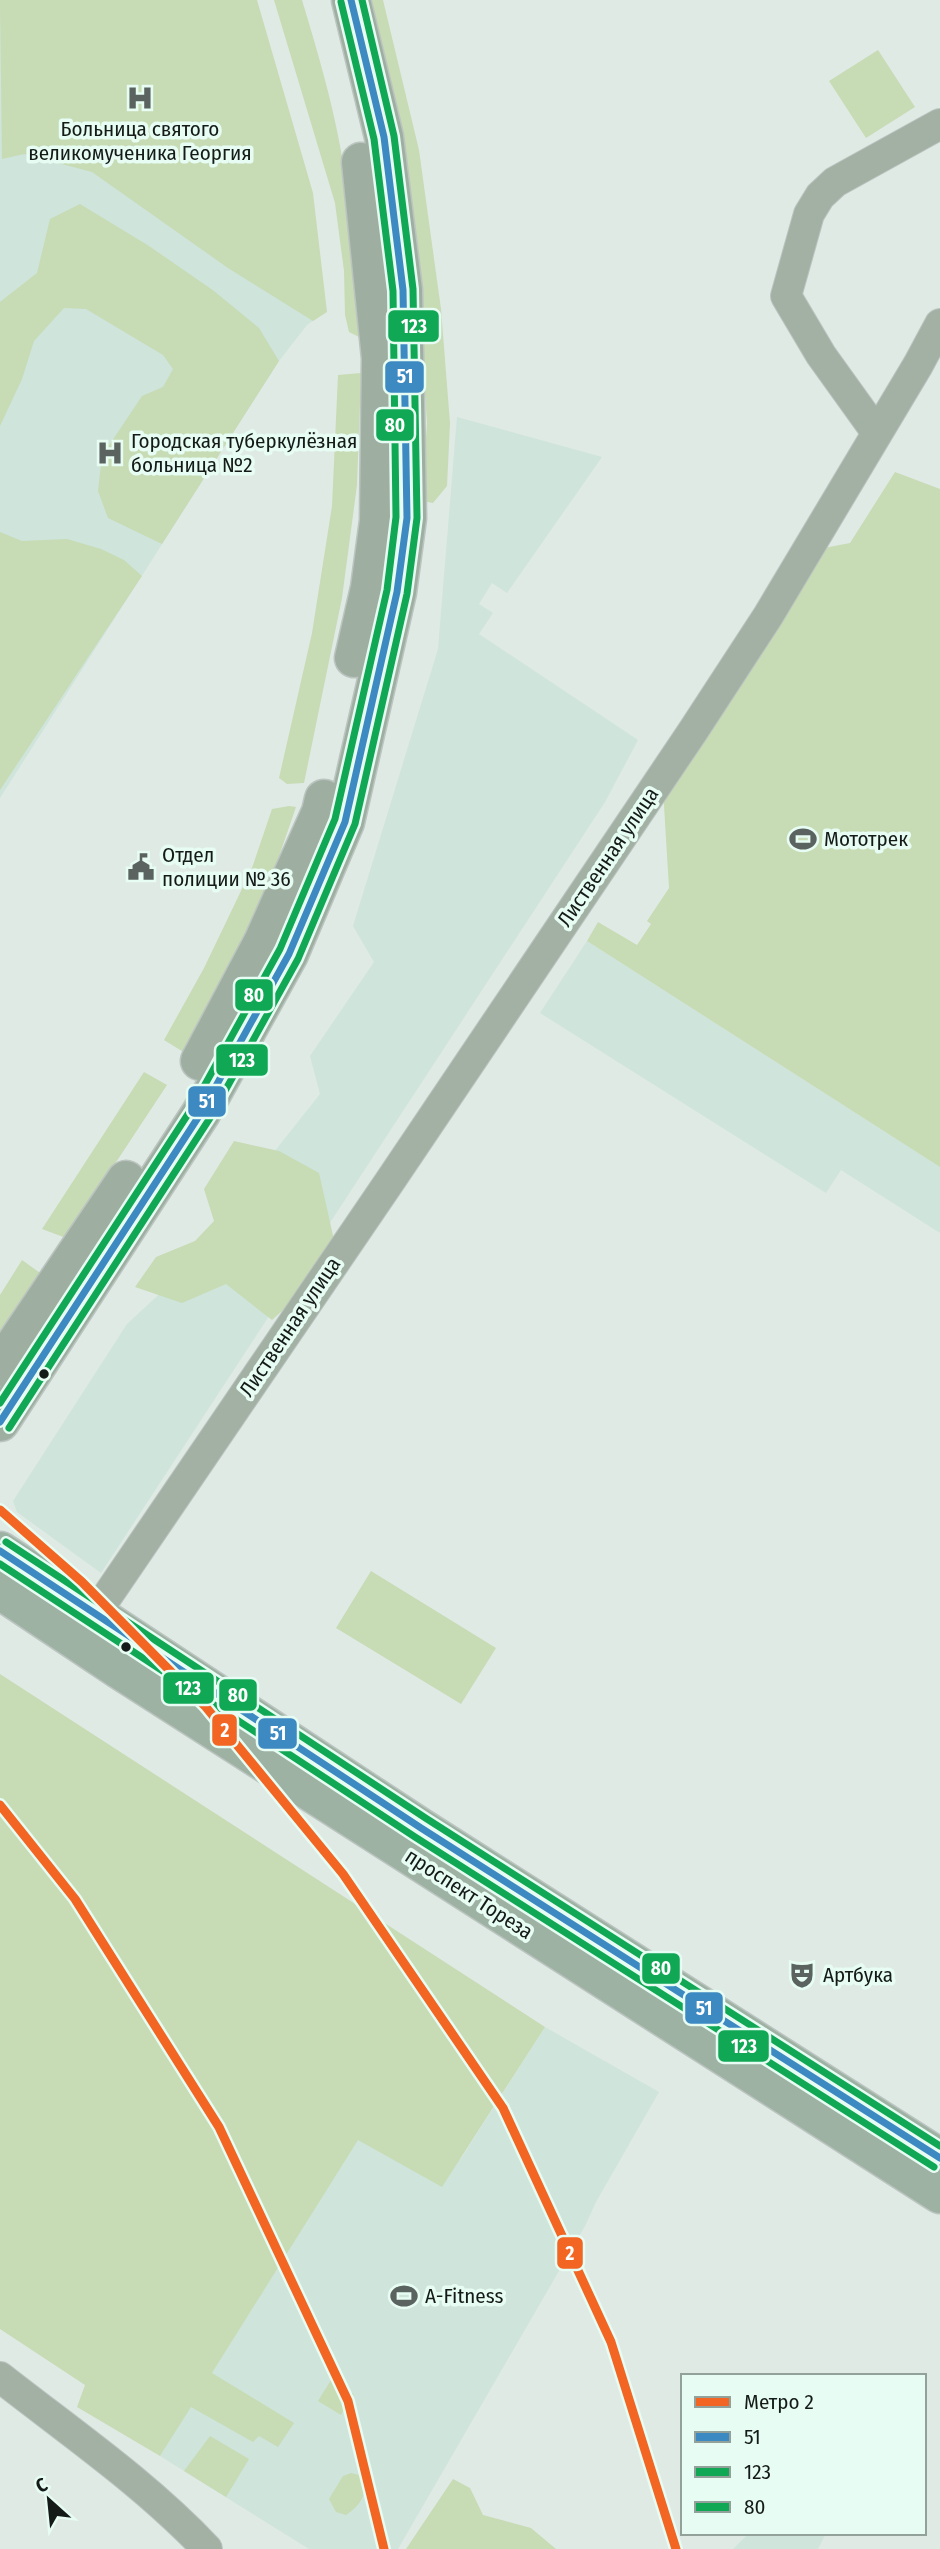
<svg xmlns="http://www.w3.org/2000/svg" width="940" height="2549" viewBox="0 0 940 2549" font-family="'Fira Sans Condensed',sans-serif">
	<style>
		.built { fill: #cfe4db }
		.green { fill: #c7dbb4 }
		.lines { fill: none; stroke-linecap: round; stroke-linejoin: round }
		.street-casing { stroke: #bbc4c0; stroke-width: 32 }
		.secondary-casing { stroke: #bbc4c0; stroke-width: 41 }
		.primary-casing { stroke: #bbc4c0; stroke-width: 41 }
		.street { stroke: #a2b1a4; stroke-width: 30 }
		.secondary { stroke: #9eafa1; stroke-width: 38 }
		.primary { stroke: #9eb2a3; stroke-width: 38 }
		.bus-1-casing { stroke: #e7fcf3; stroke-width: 12 }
		.bus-2-casing { stroke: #e7fcf3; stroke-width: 12 }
		.bus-3-casing { stroke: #e7fcf3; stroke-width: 12 }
		.bus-1 { stroke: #3d8ac2; stroke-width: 7 }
		.bus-2 { stroke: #10a855; stroke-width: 7 }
		.bus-3 { stroke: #10a855; stroke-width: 7 }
		.metro-1-casing { stroke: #e7fcf3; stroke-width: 14 }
		.metro-1 { stroke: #f26522; stroke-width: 9 }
		.bus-dot { fill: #131a17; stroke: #e7fcf3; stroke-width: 2.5 }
		.labels { text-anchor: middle; stroke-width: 7; stroke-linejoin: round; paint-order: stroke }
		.poi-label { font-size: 21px; fill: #131a17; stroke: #e7fcf3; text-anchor: start }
		.street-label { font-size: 21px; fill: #131a17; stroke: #e7fcf3 }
		.line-badge { stroke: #e7fcf3; stroke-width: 2.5 }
		.badge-label { font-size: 19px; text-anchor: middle; font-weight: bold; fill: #fff }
	</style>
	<rect width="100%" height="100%" fill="#dfeae5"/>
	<path class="built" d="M 0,0 L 323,314 L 307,325 L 279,361 L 0,798 Z
		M 457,417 L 602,457 L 507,593 L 492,583 L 479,604 L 493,613 L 479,634 L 638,740 L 605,802 L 101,1573 L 17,1512 L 13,1501 L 127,1324 L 167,1287 L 320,1094 L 310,1056 L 374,962 L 353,926 L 438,649 Z
		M 587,941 L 940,1167 L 940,1233 L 841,1170 L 826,1193 L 540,1013 Z
		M 545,2027 L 659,2092 L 596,2202 L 585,2226 L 398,2549 L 309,2549 L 160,2456 L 358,2139 L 460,2160 Z
		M 749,2533 L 826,2533 L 818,2549 L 733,2549 Z"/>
	<path class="green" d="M 0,0 L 257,0 L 313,193 L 327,312 L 313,321 L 228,268 L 92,172 L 24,154 L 2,159 Z
		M 274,0 L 302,0 C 317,50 332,100 341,151 C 351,213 357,276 361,338 L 349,332 L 345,315 L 344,271 L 335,203 Z
		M 362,0 L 383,0 L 419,150 L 441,309 L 450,423 L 447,486 L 433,503 L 422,501 L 427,423 L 420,316 Z
		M 878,50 L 915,107 L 866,138 L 829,81 Z
		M 80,204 L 149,246 L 214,291 L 259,328 L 279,361 L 162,544 L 108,518 L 98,491 L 102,456 L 142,396 L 163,387 L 173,369 L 163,355 L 86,309 L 64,308 L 34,341 L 22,379 L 0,426 L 0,302 L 37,273 L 50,219 Z
		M 361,373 L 357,485 L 342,598 L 304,783 L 287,784 L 279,778 L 312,633 L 332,506 L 338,375 Z
		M 895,472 L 940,489 L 940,1167 L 587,941 L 598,922 L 637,945 L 651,924 L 647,921 L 669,888 L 663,789 L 824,548 L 850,543 Z
		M 0,532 L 22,541 L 67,539 L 101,549 L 124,560 L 142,576 L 0,790 Z
		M 289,806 L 296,807 L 264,900 L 185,1053 L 164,1040 L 204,968 L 252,868 L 272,809 Z
		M 144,1072 L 167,1085 L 66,1238 L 42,1229 Z
		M 234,1141 L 279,1151 L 319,1173 L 334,1240 L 308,1288 L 272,1320 L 226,1284 L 182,1303 L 135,1287 L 156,1257 L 195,1241 L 214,1221 L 204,1189 Z
		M 22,1260 L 43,1275 L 0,1341 L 0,1295 Z
		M 371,1571 L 496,1648 L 461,1704 L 336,1628 Z
		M 0,1674 L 545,2027 L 442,2187 L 358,2140 L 212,2373 L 294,2423 L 278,2447 L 259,2436 L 253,2442 L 191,2407 L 160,2456 L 77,2407 L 85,2385 L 0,2329 Z
		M 331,2380 L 354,2394 L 341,2415 L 318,2401 Z
		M 210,2436 L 249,2459 L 226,2497 L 184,2471 Z
		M 351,2473 L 359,2475 C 371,2491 361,2505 346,2515 L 336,2512 L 329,2499 L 343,2476 Z
		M 453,2479 L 470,2488 L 483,2515 L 531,2528 L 556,2549 L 406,2549 Z"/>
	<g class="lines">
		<defs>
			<path id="street" d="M 877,433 L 821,355 L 786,296 L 809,214 L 820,196 L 835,182 L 940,124
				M 95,1614 L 390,1181 L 693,731 L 768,616 L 918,365 L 940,324
				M 0,2377 C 70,2432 146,2484 207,2549"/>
			<path id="secondary" d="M 354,658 L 370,588 L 379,521 L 381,358 L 361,162
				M 200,1061 L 263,942 L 321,812 L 324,799
				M 0,1367 L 126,1180
				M 0,1422 L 201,1113 L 289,954 L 345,822 L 397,592 L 407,518 L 403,290 L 384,137 L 351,0"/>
			<path id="primary" d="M 0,1551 L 421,1828 L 940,2158
				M 0,1590 L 120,1670 L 940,2194"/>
		</defs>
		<use href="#street" class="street-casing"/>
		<use href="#secondary" class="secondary-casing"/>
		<use href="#primary" class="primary-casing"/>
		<use href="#street" class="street"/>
		<use href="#secondary" class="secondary"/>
		<use href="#primary" class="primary"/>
		<defs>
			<path id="bus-1" d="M 0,1422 L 201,1113 L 289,954 L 345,822 L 397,592 L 407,518 L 403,290 L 384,137 L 351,0
				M 0,1551 L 421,1828 L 940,2158"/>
			<path id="bus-2" d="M 9,1428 L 210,1118 L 298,959 L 355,824 L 407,594 L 417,518 L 413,289 L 394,136 L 362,0
				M 0,1564 L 415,1837 L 934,2167"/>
			<path id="bus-3" d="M 0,1403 L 192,1108 L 280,949 L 335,819 L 387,590 L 396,517 L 393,291 L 374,139 L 341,2
				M 6,1542 L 427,1819 L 940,2146"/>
		</defs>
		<use href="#bus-1" class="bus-1-casing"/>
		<use href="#bus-2" class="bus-2-casing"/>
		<use href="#bus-3" class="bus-3-casing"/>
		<use href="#bus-1" class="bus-1"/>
		<use href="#bus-2" class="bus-2"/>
		<use href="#bus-3" class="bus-3"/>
		<defs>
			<path id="metro-1" d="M 0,1510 L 82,1582 L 205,1706 L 343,1874 L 503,2108 L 611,2342 L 676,2549
				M 0,1805 L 75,1899 L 219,2127 L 348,2401 L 384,2549"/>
		</defs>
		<use href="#metro-1" class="metro-1-casing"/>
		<use href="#metro-1" class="metro-1"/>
	</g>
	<defs>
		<symbol id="hospital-bare" viewBox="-9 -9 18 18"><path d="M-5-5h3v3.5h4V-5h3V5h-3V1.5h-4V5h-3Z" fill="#5a635f" stroke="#e7fcf3" stroke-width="2.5" paint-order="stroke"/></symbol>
		<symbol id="stadium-bare" viewBox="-9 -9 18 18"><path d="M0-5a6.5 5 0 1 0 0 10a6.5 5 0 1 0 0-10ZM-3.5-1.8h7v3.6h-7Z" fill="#5a635f" stroke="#e7fcf3" stroke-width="2.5" paint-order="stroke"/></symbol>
		<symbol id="civic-bare" viewBox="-9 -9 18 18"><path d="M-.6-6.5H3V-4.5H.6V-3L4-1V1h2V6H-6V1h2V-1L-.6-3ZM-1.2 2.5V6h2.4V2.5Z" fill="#5a635f" stroke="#e7fcf3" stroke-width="2.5" paint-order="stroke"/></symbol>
		<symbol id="theatre-bare" viewBox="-9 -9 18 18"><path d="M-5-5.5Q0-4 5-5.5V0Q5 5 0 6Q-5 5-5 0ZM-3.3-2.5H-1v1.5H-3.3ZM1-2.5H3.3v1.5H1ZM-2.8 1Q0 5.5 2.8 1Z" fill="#5a635f" stroke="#e7fcf3" stroke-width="2.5" paint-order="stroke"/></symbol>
	</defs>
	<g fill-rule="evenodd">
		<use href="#hospital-bare" x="121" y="79" width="38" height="38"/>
		<use href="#hospital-bare" x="91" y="434" width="38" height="38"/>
		<use href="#stadium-bare" x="784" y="820" width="38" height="38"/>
		<use href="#civic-bare" x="122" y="848" width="38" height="38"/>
		<use href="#theatre-bare" x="783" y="1956" width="38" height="38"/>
		<use href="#stadium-bare" x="385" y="2277" width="38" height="38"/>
	</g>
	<g class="bus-dot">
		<circle cx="44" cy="1374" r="6"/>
		<circle cx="126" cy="1647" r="6"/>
	</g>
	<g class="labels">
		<g class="poi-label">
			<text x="140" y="136" text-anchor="middle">Больница святого<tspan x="140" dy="24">великомученика Георгия</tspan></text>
			<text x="131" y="448">Городская туберкулёзная<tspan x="131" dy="24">больница №2</tspan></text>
			<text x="824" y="846">Мототрек</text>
			<text x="162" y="862">Отдел<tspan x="162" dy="24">полиции № 36</tspan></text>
			<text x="823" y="1982">Артбука</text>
			<text x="425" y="2303">A-Fitness</text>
		</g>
		<g class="street-label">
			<text transform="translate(608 857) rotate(-56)" y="7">Лиственная улица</text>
			<text transform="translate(290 1327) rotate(-56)" y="7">Лиственная улица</text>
			<text transform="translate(469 1894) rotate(33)" y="7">проспект Тореза</text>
		</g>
	</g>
	<g class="line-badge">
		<rect x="387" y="309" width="53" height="34" rx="7" fill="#10a855"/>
		<rect x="384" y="360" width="41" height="34" rx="7" fill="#3d8ac2"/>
		<rect x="375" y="408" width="40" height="34" rx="7" fill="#10a855"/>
		<rect x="234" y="978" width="40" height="34" rx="7" fill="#10a855"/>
		<rect x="215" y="1043" width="54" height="34" rx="7" fill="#10a855"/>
		<rect x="187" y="1085" width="40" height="33" rx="7" fill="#3d8ac2"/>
		<rect x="162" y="1671" width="53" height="34" rx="7" fill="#10a855"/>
		<rect x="218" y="1678" width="40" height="34" rx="7" fill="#10a855"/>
		<rect x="211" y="1713" width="27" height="34" rx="7" fill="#f26522"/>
		<rect x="257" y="1717" width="41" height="33" rx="7" fill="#3d8ac2"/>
		<rect x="641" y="1952" width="40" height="33" rx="7" fill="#10a855"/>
		<rect x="684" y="1991" width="40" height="34" rx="7" fill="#3d8ac2"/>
		<rect x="717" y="2029" width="53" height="34" rx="7" fill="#10a855"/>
		<rect x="556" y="2236" width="28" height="34" rx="7" fill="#f26522"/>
	</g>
	<g class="badge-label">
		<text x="414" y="333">123</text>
		<text x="405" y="383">51</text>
		<text x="395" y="432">80</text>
		<text x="254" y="1002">80</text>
		<text x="242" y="1067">123</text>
		<text x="207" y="1108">51</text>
		<text x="188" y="1695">123</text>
		<text x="238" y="1702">80</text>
		<text x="225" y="1737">2</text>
		<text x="278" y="1740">51</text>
		<text x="661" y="1975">80</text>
		<text x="704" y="2015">51</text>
		<text x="744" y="2053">123</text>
		<text x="570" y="2260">2</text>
	</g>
	<rect x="681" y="2374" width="245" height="161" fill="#e7fcf3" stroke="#92a29b" stroke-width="2"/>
	<rect x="695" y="2397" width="35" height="10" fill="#f26522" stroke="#92a29b" stroke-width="2"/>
	<text x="744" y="2409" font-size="21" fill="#131a17">Метро 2</text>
	<rect x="695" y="2432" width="35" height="10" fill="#3d8ac2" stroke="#92a29b" stroke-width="2"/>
	<text x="744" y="2444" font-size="21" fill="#131a17">51</text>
	<rect x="695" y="2467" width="35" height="10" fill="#10a855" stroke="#92a29b" stroke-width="2"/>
	<text x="744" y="2479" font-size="21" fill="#131a17">123</text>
	<rect x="695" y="2502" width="35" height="10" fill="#10a855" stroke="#92a29b" stroke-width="2"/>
	<text x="744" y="2514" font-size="21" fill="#131a17">80</text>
	<g transform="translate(49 2500) rotate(333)" stroke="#e7fcf3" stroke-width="5" paint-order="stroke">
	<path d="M0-5L12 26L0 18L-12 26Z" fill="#131a17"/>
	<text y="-10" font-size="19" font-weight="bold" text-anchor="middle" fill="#131a17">С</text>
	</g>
</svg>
